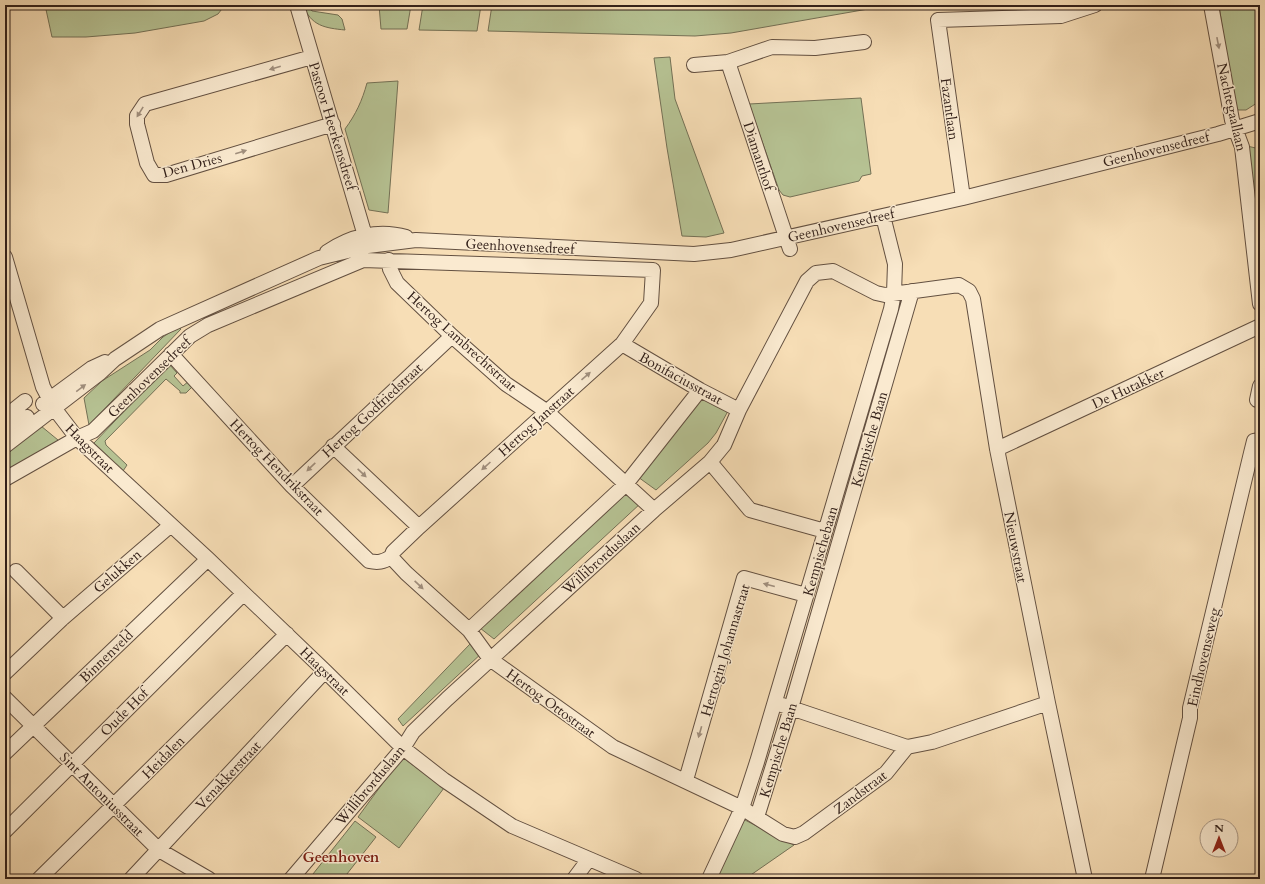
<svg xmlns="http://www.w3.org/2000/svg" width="1265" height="884" viewBox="0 0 1265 884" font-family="Cardo,serif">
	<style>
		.green { fill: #b6c293; stroke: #747156 }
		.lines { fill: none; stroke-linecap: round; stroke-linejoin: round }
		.minor-casing { stroke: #635041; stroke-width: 16 }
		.minor { stroke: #faead0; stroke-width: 14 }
		.oneway { fill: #a08f7e }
		.labels { text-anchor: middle; stroke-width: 3; stroke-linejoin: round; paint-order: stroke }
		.street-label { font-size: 14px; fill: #32201a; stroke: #faead0 }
		.neighbourhood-label { font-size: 15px; font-weight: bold; fill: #7a1f14; stroke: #faead0 }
	</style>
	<rect width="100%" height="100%" fill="#f7deb6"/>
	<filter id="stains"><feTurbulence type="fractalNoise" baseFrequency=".005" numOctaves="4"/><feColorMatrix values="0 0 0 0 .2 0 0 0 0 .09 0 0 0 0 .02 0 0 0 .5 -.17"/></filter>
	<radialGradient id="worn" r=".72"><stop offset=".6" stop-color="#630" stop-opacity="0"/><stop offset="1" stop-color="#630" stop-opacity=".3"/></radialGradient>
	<path class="green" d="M 45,5 L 93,5 L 94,6 L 114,5 L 225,5 L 218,14 L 204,21 L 135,33 L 86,37 L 52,37 Z
		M 303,5 L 308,5 L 312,11 L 338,15 L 342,19 L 345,30 C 325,28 311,26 303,5 Z
		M 379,5 L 411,5 L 407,29 L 381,29 Z
		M 423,5 L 481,5 L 477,31 L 419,30 Z
		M 492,5 L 891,5 L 731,33 L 695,36 L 488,31 Z
		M 1219,5 L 1260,5 L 1260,101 L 1246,110 L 1238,110 L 1233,101 Z
		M 670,57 L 675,99 L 724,233 L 706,237 L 682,236 L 667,148 L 654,58 Z
		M 398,81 L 388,213 L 369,210 L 345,129 C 356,114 362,101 367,83 Z
		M 861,98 L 871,174 L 862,176 L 859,181 L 790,197 L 783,195 L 779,190 L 749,104 Z
		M 1247,146 L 1260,149 L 1260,252 Z
		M 178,327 L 181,329 L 89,425 L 84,398 L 102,381 L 150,350 L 163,337 Z
		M 169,364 L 177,373 L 174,376 L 183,386 L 190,380 L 194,385 L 186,393 L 180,393 L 180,391 L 166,379 L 105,441 L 106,445 L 127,465 L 123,471 L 94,443 Z
		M 702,398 L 728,411 L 716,433 L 708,443 L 656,490 L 638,477 Z
		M 41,426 L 58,440 L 55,446 L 5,474 L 5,454 Z
		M 628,492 L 641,503 L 494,639 L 480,628 Z
		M 470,644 L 483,652 L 403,726 L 398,719 Z
		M 402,757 L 444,788 L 399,848 L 358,817 Z
		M 743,819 L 794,845 L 745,879 L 716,879 Z
		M 355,821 L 376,837 L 343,879 L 309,879 Z"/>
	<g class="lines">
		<defs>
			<path id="minor" d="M 297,5 L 368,246
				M 1211,5 L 1232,120 L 1242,147 L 1260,304
				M 312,57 L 145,104 L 137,116 L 137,124 L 147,163 L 154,175 L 166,175 L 333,124
				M 694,65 L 728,62
				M 963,198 L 938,20 L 1061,16 L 1095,5
				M 790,249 L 728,62 L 772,47 L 815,48 L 864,42
				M 327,252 C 350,236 379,229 406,237
				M 5,257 L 43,387 L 54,408 L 77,438 L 208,559 L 325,671 L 403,748 L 444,780 L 512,826 L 636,879
				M 389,260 L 390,269 L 397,283 L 452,336 L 506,384 L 546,411 L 654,510
				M 622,344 L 700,390 L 739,410
				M 171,354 L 292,486 L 369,561 C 378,563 383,562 391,557
				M 1257,400 L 1260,386
				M 43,404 L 92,368 L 105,362
				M 5,417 L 25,401
				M 5,433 L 27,417
				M 5,446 L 100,373 L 115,359 L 160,329 L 319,258 L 368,246 L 416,240 L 694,254 L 731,250 L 963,198 L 1218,134 L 1260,121
				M 333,446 L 419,527
				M 997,449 L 1260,326
				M 710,462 L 750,510 L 825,531
				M 5,479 L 77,438 L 93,431 L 190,336 L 208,325 L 363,260 L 653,270 L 651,303 L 622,344 L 419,527 L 393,552 L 391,557
				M 292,486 L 452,336
				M 391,557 L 406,573 L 469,630 L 490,659 L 613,747 L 742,808 L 783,834 L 795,837 L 804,833 L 886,773 L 907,747 L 932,742 L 1048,703
				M 16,571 L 63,618
				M 469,630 L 626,484 L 700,390
				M 5,673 L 63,618 L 171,525
				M 5,698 L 159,850 L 209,879
				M 782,705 L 907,747
				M 5,753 L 208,559
				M 686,780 L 744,578 L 806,595
				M 757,817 L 791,708 L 912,291
				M 5,831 L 243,594
				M 39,879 L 287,634
				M 131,879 L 325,671
				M 291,879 L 403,748 L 413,732 L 447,699 L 654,510 L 710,462 L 724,445 L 739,410 L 807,281 L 816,273 L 833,271 L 876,293 L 885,295 L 959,285 L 969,291 L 973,299 L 997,449 L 1048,703 L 1085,879
				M 574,879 L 589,859
				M 709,879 L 742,808 L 757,762 L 891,309 L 894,293 L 895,264 L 883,216
				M 1152,879 L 1190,718 L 1190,708 L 1251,453 L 1254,441 L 1260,440"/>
		</defs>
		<use href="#minor" class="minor-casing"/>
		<use href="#minor" class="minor"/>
	</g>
	<defs><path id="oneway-solid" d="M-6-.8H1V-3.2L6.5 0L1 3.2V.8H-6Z"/></defs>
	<g class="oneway">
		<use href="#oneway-solid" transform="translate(1218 43) rotate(79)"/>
		<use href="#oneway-solid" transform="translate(275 68) rotate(164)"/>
		<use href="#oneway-solid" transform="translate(140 112) rotate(122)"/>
		<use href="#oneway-solid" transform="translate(241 152) rotate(-17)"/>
		<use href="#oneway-solid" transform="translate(586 376) rotate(-41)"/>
		<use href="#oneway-solid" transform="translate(81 388) rotate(-37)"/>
		<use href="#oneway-solid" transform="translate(486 466) rotate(138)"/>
		<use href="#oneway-solid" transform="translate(311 467) rotate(136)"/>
		<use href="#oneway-solid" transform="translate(362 473) rotate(43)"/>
		<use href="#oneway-solid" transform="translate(419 585) rotate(43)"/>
		<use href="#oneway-solid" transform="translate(769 585) rotate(-165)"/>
		<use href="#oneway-solid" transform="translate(700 732) rotate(106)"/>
	</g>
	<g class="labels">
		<g class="street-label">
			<text transform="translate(1232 107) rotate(77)" y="5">Nachtegaallaan</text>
			<text transform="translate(950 109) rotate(82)" y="5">Fazantlaan</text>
			<text transform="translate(333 126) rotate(73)" y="5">Pastoor Heerkensdreef</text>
			<text transform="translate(1156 149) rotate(-14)" y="5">Geenhovensedreef</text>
			<text transform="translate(759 156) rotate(72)" y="5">Diamanthof</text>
			<text transform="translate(192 165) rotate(-15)" y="5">Den Dries</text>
			<text transform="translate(841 225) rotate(-13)" y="5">Geenhovensedreef</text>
			<text transform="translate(520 246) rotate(3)" y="5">Geenhovensedreef</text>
			<text transform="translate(462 341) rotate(42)" y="5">Hertog Lambrechtstraat</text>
			<text transform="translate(149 377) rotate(-44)" y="5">Geenhovensedreef</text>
			<text transform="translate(681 378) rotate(29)" y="5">Bonifaciusstraat</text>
			<text transform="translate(1128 388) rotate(-25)" y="5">De Hutakker</text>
			<text transform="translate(372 410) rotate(-43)" y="5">Hertog Godfriedstraat</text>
			<text transform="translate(536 421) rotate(-42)" y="5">Hertog Janstraat</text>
			<text transform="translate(869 439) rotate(-74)" y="5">Kempische Baan</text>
			<text transform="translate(90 448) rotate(45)" y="5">Haagstraat</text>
			<text transform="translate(277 467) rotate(46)" y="5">Hertog Hendrikstraat</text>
			<text transform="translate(1016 547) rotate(79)" y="5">Nieuwstraat</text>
			<text transform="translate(820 551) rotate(-74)" y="5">Kempischebaan</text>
			<text transform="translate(601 558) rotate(-42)" y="5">Willibrorduslaan</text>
			<text transform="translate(117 571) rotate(-41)" y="5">Gelukken</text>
			<text transform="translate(725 650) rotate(-73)" y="5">Hertogin Johannastraat</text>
			<text transform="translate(106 656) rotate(-44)" y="5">Binnenveld</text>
			<text transform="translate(1203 657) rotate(-77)" y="5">Eindhovenseweg</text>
			<text transform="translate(325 671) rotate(44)" y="5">Haagstraat</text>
			<text transform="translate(551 703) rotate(36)" y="5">Hertog Ottostraat</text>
			<text transform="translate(124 712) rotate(-45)" y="5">Oude Hof</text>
			<text transform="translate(778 750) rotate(-73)" y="5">Kempische Baan</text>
			<text transform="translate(163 757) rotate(-45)" y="5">Heidalen</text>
			<text transform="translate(228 775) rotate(-47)" y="5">Venakkerstraat</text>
			<text transform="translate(370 785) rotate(-50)" y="5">Willibrorduslaan</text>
			<text transform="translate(860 792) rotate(-37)" y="5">Zandstraat</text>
			<text transform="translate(102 794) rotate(45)" y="5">Sint Antoniusstraat</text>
		</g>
		<g class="neighbourhood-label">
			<text x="341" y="862">Geenhoven</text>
		</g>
	</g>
	<rect width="1265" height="884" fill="none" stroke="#f7deb6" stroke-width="20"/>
	<rect x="6" y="6" width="1253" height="872" fill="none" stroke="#32201a" stroke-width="2"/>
	<rect x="10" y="10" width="1245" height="864" fill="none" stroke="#32201a"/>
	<g transform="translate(1219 838)"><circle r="19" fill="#faead0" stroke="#aa9987"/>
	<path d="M0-3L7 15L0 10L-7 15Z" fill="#8f2418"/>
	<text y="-6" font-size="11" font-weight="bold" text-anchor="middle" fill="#32201a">N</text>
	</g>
	<rect width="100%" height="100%" filter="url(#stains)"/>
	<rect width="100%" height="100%" fill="url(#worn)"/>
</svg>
